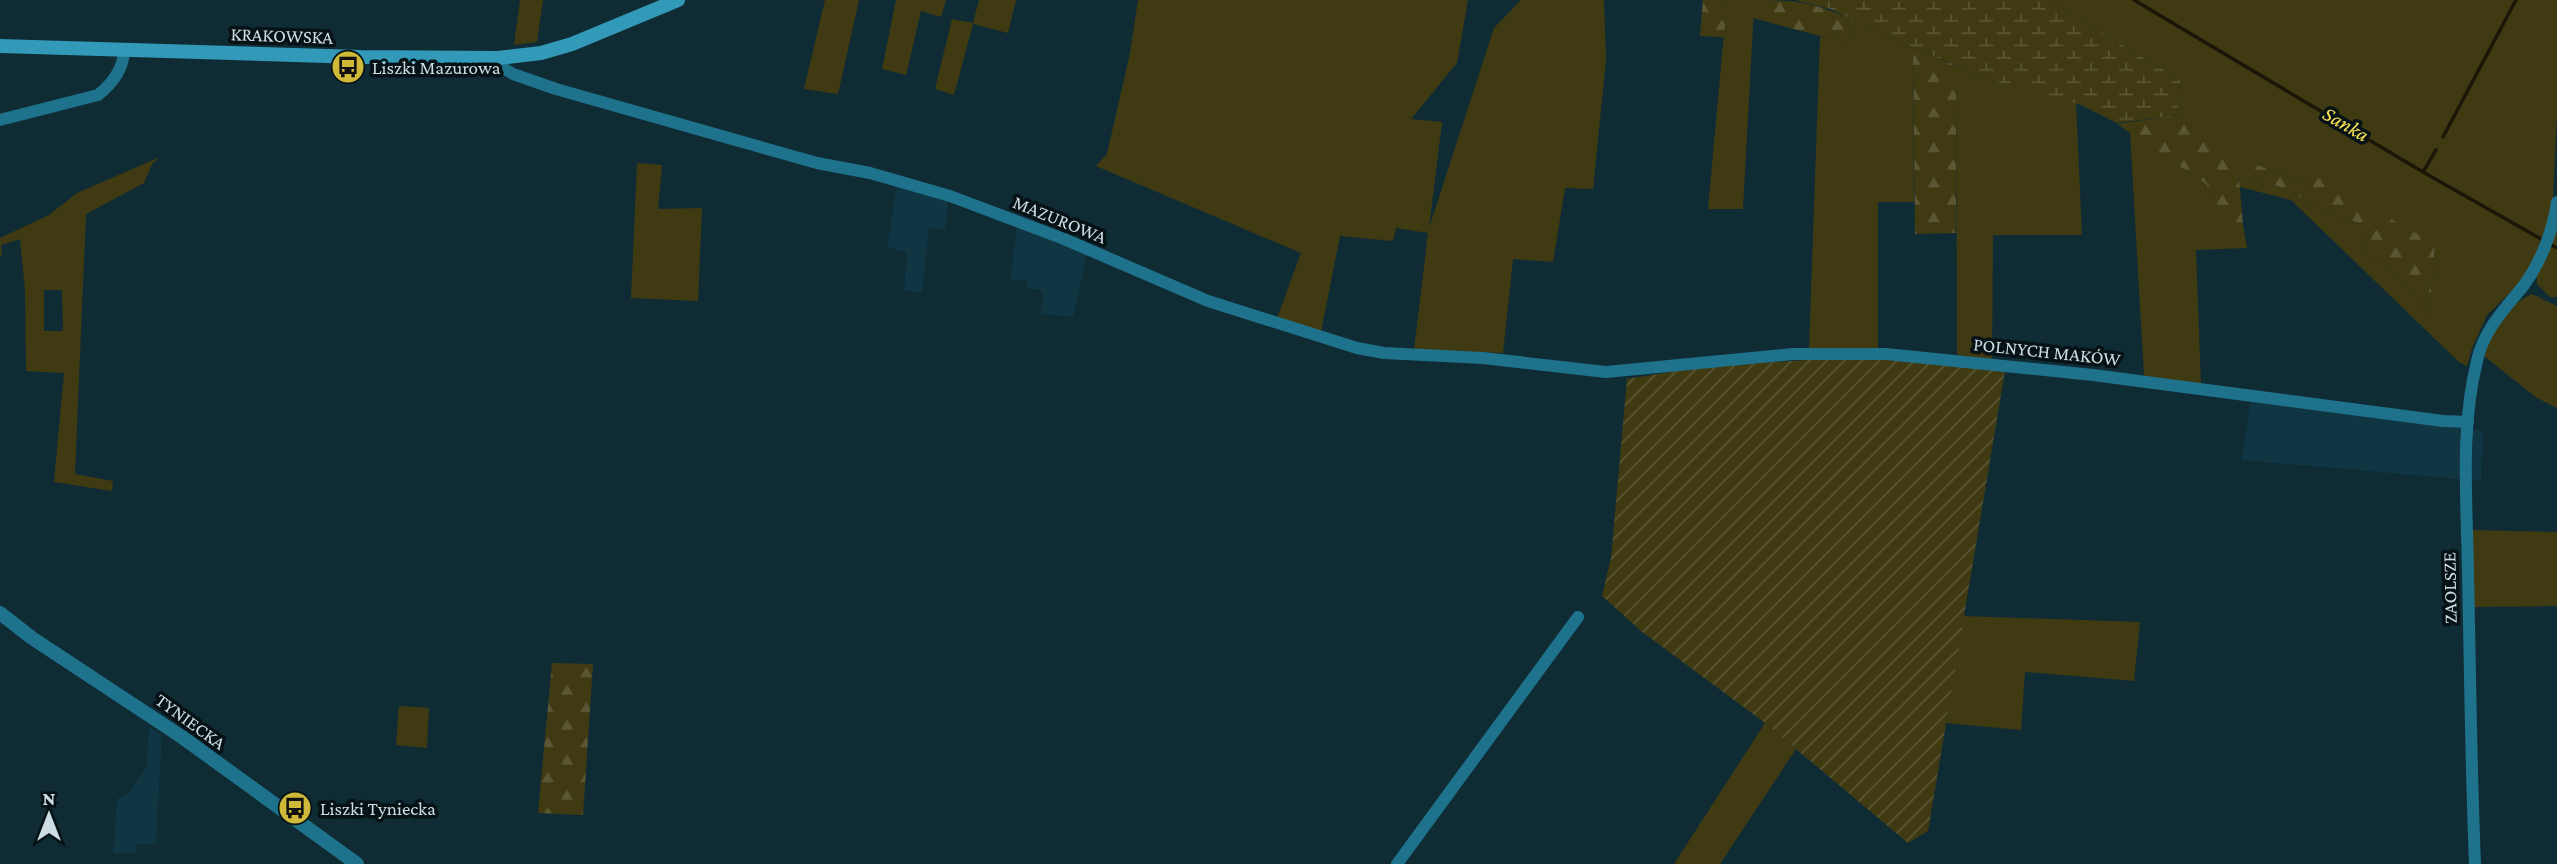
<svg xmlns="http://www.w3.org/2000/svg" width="2557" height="864" viewBox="0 0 2557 864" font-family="'Crimson Pro',serif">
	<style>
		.built { fill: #0f3642 }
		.grass { fill: #403a12; fill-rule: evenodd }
		.forest { fill: url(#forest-firs) }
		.wetland { fill: url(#wetland-marsh) }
		.garden { fill: url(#garden-furrows) }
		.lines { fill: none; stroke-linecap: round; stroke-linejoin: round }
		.stream { stroke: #1a1709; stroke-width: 3.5 }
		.minor { stroke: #1f728b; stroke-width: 12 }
		.tertiary { stroke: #1f728b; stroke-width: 14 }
		.secondary { stroke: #3299b8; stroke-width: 14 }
		.labels { text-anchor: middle; stroke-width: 7; stroke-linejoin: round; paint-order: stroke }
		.street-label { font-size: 19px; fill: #cddde3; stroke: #071216 }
		.poi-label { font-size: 19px; fill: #cddde3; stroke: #071216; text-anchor: start }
		.water-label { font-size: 21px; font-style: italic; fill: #fae355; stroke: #071216 }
	</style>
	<defs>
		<pattern id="forest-firs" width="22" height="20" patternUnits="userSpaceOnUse" patternTransform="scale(1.75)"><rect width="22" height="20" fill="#403a12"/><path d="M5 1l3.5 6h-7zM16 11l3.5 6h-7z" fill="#5a5634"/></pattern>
		<pattern id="wetland-marsh" width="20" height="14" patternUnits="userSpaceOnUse" patternTransform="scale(1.75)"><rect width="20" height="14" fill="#403a12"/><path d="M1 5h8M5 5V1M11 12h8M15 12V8" fill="none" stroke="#5a5634"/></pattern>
		<pattern id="garden-furrows" width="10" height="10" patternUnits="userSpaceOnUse" patternTransform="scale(1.75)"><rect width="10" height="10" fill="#403a12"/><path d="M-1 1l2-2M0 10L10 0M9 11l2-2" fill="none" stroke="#5a5634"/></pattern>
	</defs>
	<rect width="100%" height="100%" fill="#0f2c35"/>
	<path class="built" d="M 897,184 L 948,200 L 945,230 L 929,228 L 922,293 L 904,290 L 907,252 L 887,247 Z
		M 1017,227 L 1087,254 L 1073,317 L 1041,314 L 1043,291 L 1026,288 L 1027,281 L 1010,279 Z
		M 2250,401 L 2483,431 L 2481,481 L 2242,460 Z
		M 149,727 L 162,736 L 156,844 L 137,844 L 136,853 L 113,853 L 117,799 L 130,792 L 146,767 Z"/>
	<path class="grass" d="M 520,0 L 543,0 L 537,42 L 514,45 Z
		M 825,0 L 859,0 L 838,94 L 804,89 Z
		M 896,0 L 946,0 L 941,17 L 921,11 L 906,75 L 882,69 Z
		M 979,0 L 1016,0 L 1008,33 L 973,24 L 954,95 L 935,89 L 952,19 L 973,23 Z
		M 1138,0 L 1468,0 L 1457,63 L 1411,119 L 1442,122 L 1429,228 L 1494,28 L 1521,0 L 1604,0 L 1606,60 L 1593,189 L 1565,188 L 1553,262 L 1513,259 L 1503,353 L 1414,350 L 1428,233 L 1396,228 L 1393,241 L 1340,236 L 1321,332 L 1276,321 L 1301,253 L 1096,166 L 1107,154 L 1109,145 L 1130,53 Z
		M 1727,0 L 1746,0 L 1754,7 L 1743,209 L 1708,209 Z
		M 2049,0 L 2557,0 L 2557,113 L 2553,198 L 2547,227 L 2536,257 L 2517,286 L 2487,315 L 2472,348 L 2467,366 L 2460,363 L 2291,200 L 2240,187 L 2239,177 L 2285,188 L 2319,209 L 2359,223 L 2365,252 L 2404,281 L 2429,316 L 2435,244 L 2310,185 L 2251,163 L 2177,115 L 2180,80 Z
		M 1855,22 L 1913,47 L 1914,202 L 1878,202 L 1878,349 L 1809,350 L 1820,36 L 1849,41 Z
		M 1956,66 L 1987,79 L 2076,103 L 2082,235 L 1993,235 L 1992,361 L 1957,355 Z
		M 2130,132 L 2206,184 L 2224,224 L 2243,225 L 2247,248 L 2196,250 L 2201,385 L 2144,376 Z
		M 160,157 L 152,164 L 144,183 L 86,214 L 75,474 L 113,481 L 112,491 L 54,482 L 64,373 L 26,371 L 25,290 L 20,239 L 1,245 L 2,256 L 0,256 L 0,238 L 49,215 L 77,193 ZM 44,290 L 62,290 L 63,331 L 44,331 Z
		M 637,163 L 662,165 L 658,209 L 702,208 L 698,301 L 631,298 Z
		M 2557,225 L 2557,297 L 2550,297 L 2537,284 L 2537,275 Z
		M 2532,294 L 2557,306 L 2557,408 L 2537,398 L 2484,356 C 2494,329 2505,306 2532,294 Z
		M 2472,530 L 2557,532 L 2557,606 L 2474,607 Z
		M 1963,616 L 2140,622 L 2134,681 L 2025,672 L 2021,730 L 1946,723 Z
		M 399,706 L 429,708 L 427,748 L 396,745 Z
		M 1765,723 L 1796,749 L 1720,864 L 1674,864 Z"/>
	<path class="forest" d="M 1703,0 L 1727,0 L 1724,37 L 1700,36 Z
		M 1746,0 C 1790,0 1815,0 1855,22 L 1849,41 L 1820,36 L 1753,18 L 1753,7 Z
		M 1913,47 L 1956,66 L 1956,233 L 1915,234 Z
		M 2177,115 L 2252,163 L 2309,185 L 2319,178 L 2435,244 L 2429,316 L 2404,281 L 2365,252 L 2359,223 L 2319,209 L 2285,188 L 2239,177 L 2243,225 L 2224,225 L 2206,184 L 2117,124 Z
		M 552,663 L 593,664 L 583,815 L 538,813 Z"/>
	<path class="wetland" d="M 1795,0 L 2049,0 L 2180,80 L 2177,115 L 2117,123 L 2081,105 L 1987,79 L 1855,22 L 1831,9 Z"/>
	<path class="garden" d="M 1837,358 L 1884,359 L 2005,371 L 1928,831 L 1908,843 L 1765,723 L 1641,631 L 1602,596 L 1611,558 L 1627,379 L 1700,367 Z"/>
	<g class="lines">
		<path class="stream" d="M 2134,0 L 2423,172 L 2543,240
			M 2443,137 L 2516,0
			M 2423,172 L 2436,150
			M 2549,244 L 2557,248"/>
		<path class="minor" d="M 498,58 L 500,66 L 513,74 L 556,89 L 817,163 L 870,173 L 950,196 L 1064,239 L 1208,301 L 1357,348 L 1384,353 L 1483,358 L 1606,372 L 1793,354 L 1886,354 L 2093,375 L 2443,421 L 2468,422
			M 0,120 L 98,95 C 113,83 124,69 124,49
			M 1397,864 L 1578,617
			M 2475,864 C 2471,767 2470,669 2468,572 C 2467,502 2460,429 2477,361 C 2484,329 2505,309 2524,285 C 2541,262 2553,230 2557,202"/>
		<path class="tertiary" d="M 0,613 L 32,638 L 182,737 L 357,864"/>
		<path class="secondary" d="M 0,46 L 360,57 L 498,58 L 541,53 L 572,44 L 678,0"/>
	</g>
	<defs>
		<symbol id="bus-disc" viewBox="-11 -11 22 22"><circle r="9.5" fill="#ceb938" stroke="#071216"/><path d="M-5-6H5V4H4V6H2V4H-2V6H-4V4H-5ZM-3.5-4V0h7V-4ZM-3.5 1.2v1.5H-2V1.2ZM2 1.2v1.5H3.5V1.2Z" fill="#111"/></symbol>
	</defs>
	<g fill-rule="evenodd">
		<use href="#bus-disc" x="329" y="48" width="38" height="38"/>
		<use href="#bus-disc" x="276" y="789" width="38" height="38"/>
	</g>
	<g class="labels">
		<g class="street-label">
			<text transform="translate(282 35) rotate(2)" y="7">KRAKOWSKA</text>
			<text transform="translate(1060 219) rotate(22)" y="7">MAZUROWA</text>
			<text transform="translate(2047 351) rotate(6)" y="7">POLNYCH MAKÓW</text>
			<text transform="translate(2449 588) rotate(-91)" y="7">ZAOLSZE</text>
			<text transform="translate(191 721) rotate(36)" y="7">TYNIECKA</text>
		</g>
		<g class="poi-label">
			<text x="372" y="74">Liszki Mazurowa</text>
			<text x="320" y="815">Liszki Tyniecka</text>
		</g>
		<g class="water-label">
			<text transform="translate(2346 124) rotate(30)" y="7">Sanka</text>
		</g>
	</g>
	<g transform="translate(49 815)" stroke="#071216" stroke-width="5" paint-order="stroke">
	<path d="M0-5L12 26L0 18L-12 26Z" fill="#cddde3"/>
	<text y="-10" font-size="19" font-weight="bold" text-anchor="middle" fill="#cddde3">N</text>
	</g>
</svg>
